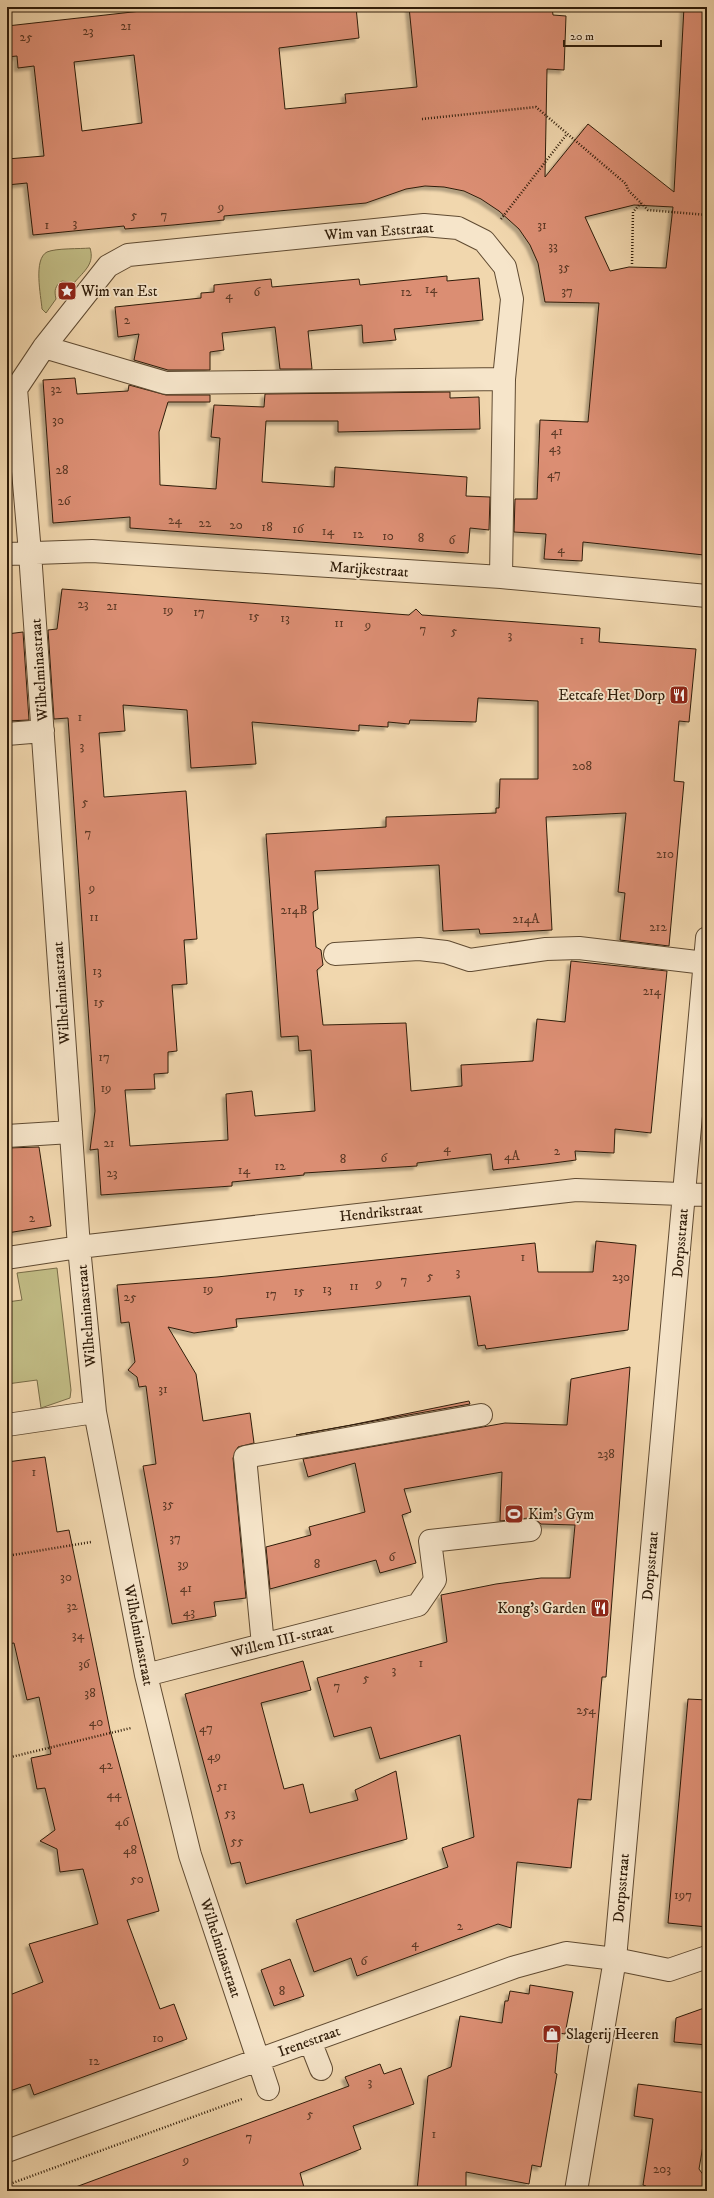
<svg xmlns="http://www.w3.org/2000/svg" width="714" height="2198" viewBox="0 0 714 2198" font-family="'IM FELL DW Pica',serif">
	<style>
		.green { fill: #c1bc85; stroke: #786c47 }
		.building { fill: #db8e73; stroke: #2f1c09; fill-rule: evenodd; filter: url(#shadow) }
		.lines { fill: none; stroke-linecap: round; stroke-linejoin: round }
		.minor-casing { stroke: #604b32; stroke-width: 24 }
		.path { stroke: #2f1c09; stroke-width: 2.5; stroke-dasharray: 1 2; stroke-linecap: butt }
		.minor { stroke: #f6e5ca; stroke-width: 22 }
		.labels { text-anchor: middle; stroke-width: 3.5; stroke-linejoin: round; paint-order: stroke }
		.number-label { font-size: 13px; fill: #5a3824 }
		.street-label { font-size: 15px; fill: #2f1c09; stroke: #f6e5ca }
		.poi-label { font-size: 15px; fill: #2f1c09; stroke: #f6e5ca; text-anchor: start }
	</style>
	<defs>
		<filter id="shadow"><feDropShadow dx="-3.5" dy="3.5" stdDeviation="1" flood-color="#0004"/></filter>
	</defs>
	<rect width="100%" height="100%" fill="#f1d7ae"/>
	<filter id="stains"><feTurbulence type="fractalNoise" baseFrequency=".005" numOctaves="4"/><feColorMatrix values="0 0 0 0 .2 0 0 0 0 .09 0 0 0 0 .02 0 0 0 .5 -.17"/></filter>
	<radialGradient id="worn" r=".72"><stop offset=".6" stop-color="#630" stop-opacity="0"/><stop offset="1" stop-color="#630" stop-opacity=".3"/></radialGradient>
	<path class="green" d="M 90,248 C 95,264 84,271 74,283 L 62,281 C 55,286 54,290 56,299 L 46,313 L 42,309 C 41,296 33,259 47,252 C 56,248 80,249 90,248 Z
		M 57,1268 L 71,1390 L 70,1398 L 41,1408 L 37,1380 L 7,1384 L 7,1302 L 22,1300 L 17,1273 Z"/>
	<path class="building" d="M 177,7 L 356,7 L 359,38 L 279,48 L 285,109 L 346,103 L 345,94 L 417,87 L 409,7 L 552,7 L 553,15 L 566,16 L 564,70 L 547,69 L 545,177 L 588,124 L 674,192 L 684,7 L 707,7 L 707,518 L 704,555 L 583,542 L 582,561 L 544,559 L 546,534 L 514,532 L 515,499 L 537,499 L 540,420 L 588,422 L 599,303 L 545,302 L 538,263 L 530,245 L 519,229 L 499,211 L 481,199 L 464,191 L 444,187 L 425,186 L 406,189 L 366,203 L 224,216 L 224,220 L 173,225 L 125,229 L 124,226 L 33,235 L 27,183 L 7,185 L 7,159 L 44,156 L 34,66 L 18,68 L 17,56 L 7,57 L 7,26 ZM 134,55 L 142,123 L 82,131 L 74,62 ZM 634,205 L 673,207 L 666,268 L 629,267 L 610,271 L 585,217 Z
		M 447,276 L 447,281 L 479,278 L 483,320 L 394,329 L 396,340 L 363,343 L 362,325 L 308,331 L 312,369 L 280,369 L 275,327 L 222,333 L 224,350 L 210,352 L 210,370 L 168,370 L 134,360 L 139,334 L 118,337 L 115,307 L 201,298 L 201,293 L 214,292 L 214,285 L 271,279 L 272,287 L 359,279 L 360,285 Z
		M 75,378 L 77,394 L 128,391 L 129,385 L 166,395 L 210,395 L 210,402 L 168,402 L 159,432 L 160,485 L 216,489 L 220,438 L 211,437 L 214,405 L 264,407 L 265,394 L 450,392 L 450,398 L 479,397 L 480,429 L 338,432 L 338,421 L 266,421 L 262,482 L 334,487 L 335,467 L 467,477 L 466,496 L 490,497 L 489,530 L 470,528 L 468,553 L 130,528 L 130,517 L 53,523 L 43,380 Z
		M 62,589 L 409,615 L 416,609 L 422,615 L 600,628 L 599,642 L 696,649 L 689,722 L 679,721 L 674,781 L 684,782 L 669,946 L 620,940 L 625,893 L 618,892 L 626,813 L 546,817 L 552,930 L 480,934 L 479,929 L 443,931 L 439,865 L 315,871 L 318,909 L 313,912 L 316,947 L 321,950 L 323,965 L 317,970 L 323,1025 L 406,1023 L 411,1091 L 462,1086 L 461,1065 L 533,1061 L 537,1019 L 565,1022 L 571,961 L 667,971 L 651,1133 L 615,1129 L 614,1153 L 575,1151 L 576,1160 L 546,1164 L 493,1170 L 491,1154 L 417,1163 L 417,1166 L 304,1173 L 304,1175 L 232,1182 L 232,1186 L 101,1195 L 98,1149 L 90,1150 L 95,1111 L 68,718 L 54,719 L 48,630 L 57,629 ZM 478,698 L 538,701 L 538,779 L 500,779 L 499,808 L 496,808 L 496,813 L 386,817 L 386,827 L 266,834 L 281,1037 L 298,1036 L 299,1051 L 311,1050 L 315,1111 L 255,1116 L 252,1091 L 226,1094 L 228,1140 L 130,1146 L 125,1090 L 155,1089 L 154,1074 L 168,1073 L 168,1052 L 177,1051 L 172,985 L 187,984 L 184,940 L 197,939 L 186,791 L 104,797 L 99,733 L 125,731 L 123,705 L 187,710 L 191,768 L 256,764 L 252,722 L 359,731 L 359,725 L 388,727 L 388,722 L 409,724 L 410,720 L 476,722 Z
		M 23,632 L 29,720 L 7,721 L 7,634 Z
		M 39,1147 L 51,1226 L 7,1233 L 7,1148 Z
		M 596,1241 L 636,1245 L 628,1330 L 486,1349 L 485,1345 L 478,1346 L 470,1296 L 236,1319 L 237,1327 L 194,1333 L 168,1327 L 196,1374 L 203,1421 L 250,1413 L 254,1443 L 238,1447 L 233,1458 L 246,1598 L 214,1602 L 216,1616 L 172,1624 L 143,1466 L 156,1464 L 146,1386 L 139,1387 L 137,1377 L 128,1370 L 135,1362 L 129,1322 L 121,1323 L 117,1285 L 217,1277 L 535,1243 L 538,1272 L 593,1272 Z
		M 630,1367 L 606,1677 L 602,1677 L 591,1800 L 578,1799 L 571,1868 L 517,1862 L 511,1928 L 498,1924 L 357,1976 L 351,1958 L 314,1972 L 296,1920 L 448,1867 L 442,1848 L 474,1837 L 460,1735 L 380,1759 L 371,1727 L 334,1737 L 317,1678 L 447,1642 L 441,1595 L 496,1584 L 541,1578 L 570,1578 L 575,1525 L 541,1524 L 535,1519 L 529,1518 L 500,1521 L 502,1472 L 404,1489 L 411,1512 L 402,1515 L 416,1563 L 380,1573 L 376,1560 L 270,1589 L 266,1547 L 311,1535 L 309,1527 L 365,1512 L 355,1463 L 308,1477 L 303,1459 L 505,1423 L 567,1425 L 571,1379 Z
		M 469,1401 L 470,1404 L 296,1435 L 351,1425 Z
		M 45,1457 L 57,1532 L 69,1530 L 110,1730 L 159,1911 L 127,1920 L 160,2009 L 174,2004 L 187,2039 L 34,2095 L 30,2084 L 7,2092 L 7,1996 L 43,1982 L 29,1944 L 98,1924 L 83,1869 L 60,1872 L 57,1849 L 40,1841 L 55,1830 L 45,1788 L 37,1789 L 31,1758 L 51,1754 L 39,1697 L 27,1700 L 14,1643 L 7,1644 L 7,1462 Z
		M 303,1661 L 311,1690 L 261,1703 L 284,1789 L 303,1784 L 310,1813 L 358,1800 L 355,1790 L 396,1771 L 407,1839 L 246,1884 L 240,1862 L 231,1864 L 185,1694 Z
		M 688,1699 L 707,1700 L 707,1927 L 668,1923 Z
		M 290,1959 L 304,1996 L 274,2006 L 261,1970 Z
		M 530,1985 L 573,1992 L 565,2034 L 559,2033 L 555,2073 L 557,2074 L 541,2167 L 532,2165 L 529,2184 L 466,2172 L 466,2191 L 417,2191 L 428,2076 L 451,2067 L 460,2016 L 502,2023 L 505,2001 L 508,2001 L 510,1991 L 529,1994 Z
		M 707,2007 L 707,2045 L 674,2042 L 676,2018 Z
		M 380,2064 L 384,2074 L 401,2068 L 414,2104 L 353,2126 L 361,2149 L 300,2173 L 305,2191 L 73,2191 L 73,2188 L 349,2086 L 345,2077 Z
		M 638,2084 L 707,2093 L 707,2122 L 699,2169 L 707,2180 L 707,2191 L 646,2191 L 646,2186 L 643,2185 L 653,2119 L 634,2116 Z"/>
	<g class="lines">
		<defs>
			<path id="minor" d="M 44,347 L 166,383 L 504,379
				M 7,388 L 16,389 L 30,553 L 79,1247 L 95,1412 L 146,1675 L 190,1855 L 268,2089
				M 16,389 L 44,347 L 108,266 L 128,255 L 424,225 L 458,228 L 484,241 L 505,267 L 512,299 L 504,379 L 501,577
				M 7,554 L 92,551 L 501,577 L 707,596
				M 7,734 L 43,731
				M 335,954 L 419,949 L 446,952 L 470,960 L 546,949 L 579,948 L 705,963
				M 7,1136 L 71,1132
				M 7,1258 L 79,1247 L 576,1190 L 707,1195
				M 7,1425 L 95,1412
				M 263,1645 L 245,1457 L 481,1415
				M 146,1675 L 418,1605 L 435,1580 L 430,1541 L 530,1530
				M 310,2041 L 321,2069
				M 7,2151 L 515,1967 L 566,1953 L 615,1959 L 669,1970 L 707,1957
				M 576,2191 L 615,1959 L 707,938"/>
		</defs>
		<use href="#minor" class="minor-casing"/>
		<path class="path" d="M 422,119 L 536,107 L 626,184 L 628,190 L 648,210 L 707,215
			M 501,219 L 567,134
			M 632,264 L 633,212 L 641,203
			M 7,1556 L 91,1542
			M 7,1758 L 131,1728
			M 7,2185 L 242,2099"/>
		<use href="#minor" class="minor"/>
	</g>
	<defs>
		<symbol id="sight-square" viewBox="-11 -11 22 22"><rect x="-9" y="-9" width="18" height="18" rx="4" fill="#8f2418" stroke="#f6e5ca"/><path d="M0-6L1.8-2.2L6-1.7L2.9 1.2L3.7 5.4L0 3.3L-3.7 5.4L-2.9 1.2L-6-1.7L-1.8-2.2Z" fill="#fff"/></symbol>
		<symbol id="restaurant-square" viewBox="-11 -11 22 22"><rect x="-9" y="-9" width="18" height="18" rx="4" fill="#8f2418" stroke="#f6e5ca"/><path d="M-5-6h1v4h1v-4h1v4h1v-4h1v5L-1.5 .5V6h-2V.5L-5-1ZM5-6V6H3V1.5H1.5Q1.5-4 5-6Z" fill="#fff"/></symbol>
		<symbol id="stadium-square" viewBox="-11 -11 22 22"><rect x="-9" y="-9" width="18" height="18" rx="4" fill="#8f2418" stroke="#f6e5ca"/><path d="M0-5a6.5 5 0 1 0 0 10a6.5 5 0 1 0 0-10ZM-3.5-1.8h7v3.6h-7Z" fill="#fff"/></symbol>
		<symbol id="shop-square" viewBox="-11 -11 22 22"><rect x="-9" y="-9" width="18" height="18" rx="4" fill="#8f2418" stroke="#f6e5ca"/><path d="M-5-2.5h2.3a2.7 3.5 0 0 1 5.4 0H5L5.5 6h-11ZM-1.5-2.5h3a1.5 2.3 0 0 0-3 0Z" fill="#fff"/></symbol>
	</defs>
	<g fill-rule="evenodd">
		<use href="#sight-square" x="56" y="280" width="22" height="22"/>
		<use href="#restaurant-square" x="668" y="684" width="22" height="22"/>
		<use href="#stadium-square" x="503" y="1503" width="22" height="22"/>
		<use href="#restaurant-square" x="589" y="1597" width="22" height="22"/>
		<use href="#shop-square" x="541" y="2023" width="22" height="22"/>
	</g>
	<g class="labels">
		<g class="number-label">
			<text x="126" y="30">21</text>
			<text x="88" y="35">23</text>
			<text x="26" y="41">25</text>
			<text x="221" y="211">9</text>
			<text x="134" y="219">5</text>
			<text x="164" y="219">7</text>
			<text x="75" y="227">3</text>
			<text x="47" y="229">1</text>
			<text x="542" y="229">31</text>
			<text x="553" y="250">33</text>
			<text x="564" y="271">35</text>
			<text x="431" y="293">14</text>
			<text x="567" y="295">37</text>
			<text x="257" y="296">6</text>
			<text x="406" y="296">12</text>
			<text x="229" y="299">4</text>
			<text x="127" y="324">2</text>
			<text x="56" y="393">32</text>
			<text x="58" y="424">30</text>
			<text x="557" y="435">41</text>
			<text x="555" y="452">43</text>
			<text x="62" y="474">28</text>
			<text x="554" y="478">47</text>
			<text x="64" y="505">26</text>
			<text x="175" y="524">24</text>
			<text x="205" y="527">22</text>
			<text x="236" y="529">20</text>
			<text x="267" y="531">18</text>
			<text x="298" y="533">16</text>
			<text x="328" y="535">14</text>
			<text x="358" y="538">12</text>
			<text x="388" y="540">10</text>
			<text x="421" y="542">8</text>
			<text x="452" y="544">6</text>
			<text x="561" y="553">4</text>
			<text x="83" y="608">23</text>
			<text x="112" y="610">21</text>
			<text x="168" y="614">19</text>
			<text x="199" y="616">17</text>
			<text x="254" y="620">15</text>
			<text x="285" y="622">13</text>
			<text x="339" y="627">11</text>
			<text x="368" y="629">9</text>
			<text x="423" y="633">7</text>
			<text x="454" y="635">5</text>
			<text x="510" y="639">3</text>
			<text x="582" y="644">1</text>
			<text x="80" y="721">1</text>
			<text x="82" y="750">3</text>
			<text x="582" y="770">208</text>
			<text x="85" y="806">5</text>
			<text x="88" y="837">7</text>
			<text x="665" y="858">210</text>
			<text x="92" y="892">9</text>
			<text x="294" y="914">214B</text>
			<text x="94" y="921">11</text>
			<text x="526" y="923">214A</text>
			<text x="658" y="931">212</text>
			<text x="97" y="975">13</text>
			<text x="652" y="995">214</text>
			<text x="99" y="1006">15</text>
			<text x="104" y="1061">17</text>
			<text x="106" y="1092">19</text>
			<text x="109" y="1147">21</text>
			<text x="447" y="1152">4</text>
			<text x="557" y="1155">2</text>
			<text x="512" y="1160">4A</text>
			<text x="384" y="1162">6</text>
			<text x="343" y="1163">8</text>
			<text x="280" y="1170">12</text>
			<text x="244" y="1174">14</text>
			<text x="112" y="1177">23</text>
			<text x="32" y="1222">2</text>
			<text x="523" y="1261">1</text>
			<text x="458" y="1276">3</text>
			<text x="430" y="1280">5</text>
			<text x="621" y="1281">230</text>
			<text x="404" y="1284">7</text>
			<text x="379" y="1287">9</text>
			<text x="354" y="1290">11</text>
			<text x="208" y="1293">19</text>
			<text x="327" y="1293">13</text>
			<text x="299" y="1295">15</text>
			<text x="271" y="1298">17</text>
			<text x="130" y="1301">25</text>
			<text x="163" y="1393">31</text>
			<text x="606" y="1458">238</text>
			<text x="34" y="1476">1</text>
			<text x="168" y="1508">35</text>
			<text x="175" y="1542">37</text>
			<text x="392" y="1561">6</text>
			<text x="183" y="1568">39</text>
			<text x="317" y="1568">8</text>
			<text x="66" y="1581">30</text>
			<text x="186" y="1592">41</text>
			<text x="72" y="1610">32</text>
			<text x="189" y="1616">43</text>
			<text x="78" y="1639">34</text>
			<text x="421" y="1667">1</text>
			<text x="84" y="1668">36</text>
			<text x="394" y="1674">3</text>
			<text x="366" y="1682">5</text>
			<text x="337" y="1690">7</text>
			<text x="90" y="1697">38</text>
			<text x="586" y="1714">254</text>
			<text x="96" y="1726">40</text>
			<text x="206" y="1732">47</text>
			<text x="214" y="1760">49</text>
			<text x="106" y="1769">42</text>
			<text x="222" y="1790">51</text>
			<text x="114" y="1798">44</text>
			<text x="230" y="1817">53</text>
			<text x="122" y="1826">46</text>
			<text x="237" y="1845">55</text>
			<text x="130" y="1854">48</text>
			<text x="137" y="1883">50</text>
			<text x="683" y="1899">197</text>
			<text x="460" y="1930">2</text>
			<text x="415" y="1947">4</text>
			<text x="364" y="1965">6</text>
			<text x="282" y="1995">8</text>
			<text x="158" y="2042">10</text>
			<text x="94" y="2065">12</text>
			<text x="370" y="2086">3</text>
			<text x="310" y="2118">5</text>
			<text x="434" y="2138">1</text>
			<text x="249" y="2141">7</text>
			<text x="186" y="2164">9</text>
			<text x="662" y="2173">203</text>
		</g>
		<g class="street-label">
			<text transform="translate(379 231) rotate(-4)" y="5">Wim van Eststraat</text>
			<text transform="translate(369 569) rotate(4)" y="5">Marijkestraat</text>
			<text transform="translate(39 670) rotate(-94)" y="5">Wilhelminastraat</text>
			<text transform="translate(61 993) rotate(-94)" y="5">Wilhelminastraat</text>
			<text transform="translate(381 1212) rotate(-6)" y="5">Hendrikstraat</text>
			<text transform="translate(680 1243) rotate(-85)" y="5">Dorpsstraat</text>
			<text transform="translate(86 1316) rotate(-95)" y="5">Wilhelminastraat</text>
			<text transform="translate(650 1566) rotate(-85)" y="5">Dorpsstraat</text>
			<text transform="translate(139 1635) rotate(79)" y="5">Wilhelminastraat</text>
			<text transform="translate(282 1640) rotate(-14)" y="5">Willem III-straat</text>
			<text transform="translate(621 1888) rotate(-85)" y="5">Dorpsstraat</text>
			<text transform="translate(221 1948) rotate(72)" y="5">Wilhelminastraat</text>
			<text transform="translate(309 2041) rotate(-20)" y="5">Irenestraat</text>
		</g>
		<g class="poi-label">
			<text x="81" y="296">Wim van Est</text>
			<text x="665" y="700" text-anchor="end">Eetcafe Het Dorp</text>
			<text x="528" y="1519">Kim's Gym</text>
			<text x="586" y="1613" text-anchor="end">Kong's Garden</text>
			<text x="566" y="2039">Slagerij Heeren</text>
		</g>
	</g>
	<rect width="714" height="2198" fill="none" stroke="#f1d7ae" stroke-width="24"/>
	<rect x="8" y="8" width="698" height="2182" fill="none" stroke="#2f1c09" stroke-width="2"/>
	<rect x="12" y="12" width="690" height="2174" fill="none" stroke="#2f1c09"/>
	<path d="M564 40v6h97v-6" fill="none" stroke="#2f1c09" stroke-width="2"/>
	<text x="570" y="40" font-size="12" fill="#2f1c09" stroke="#f6e5ca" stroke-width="3" paint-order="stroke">20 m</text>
	<rect width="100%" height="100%" filter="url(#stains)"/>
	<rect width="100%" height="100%" fill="url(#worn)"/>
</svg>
